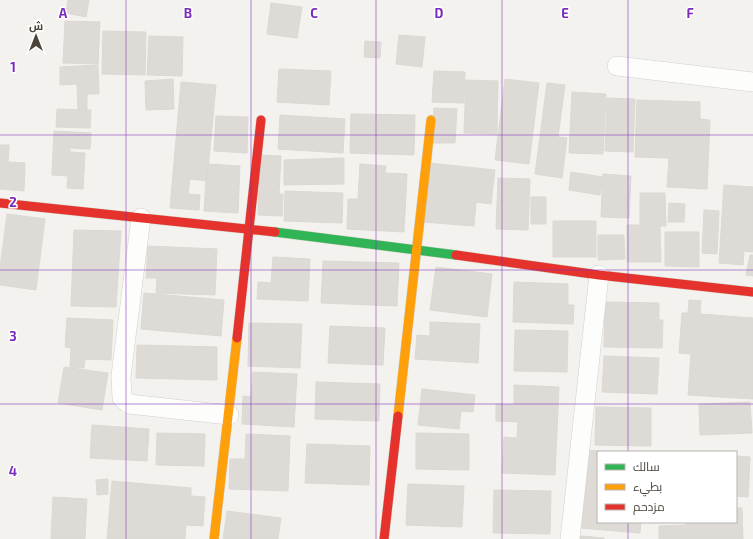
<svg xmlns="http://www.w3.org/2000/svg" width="753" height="539" viewBox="0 0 753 539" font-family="'Exo 2',Cairo,sans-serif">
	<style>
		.building { fill: #dedbd6; stroke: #dcd9d4 }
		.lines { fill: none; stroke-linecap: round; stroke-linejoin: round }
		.street-casing { stroke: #d2d0cb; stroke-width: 20 }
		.fast-casing { stroke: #d3cfc5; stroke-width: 10 }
		.slow-casing { stroke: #d3cfc5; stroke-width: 10 }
		.jam-casing { stroke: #d3cfc5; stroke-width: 10 }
		.street { stroke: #fdfdfc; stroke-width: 19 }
		.fast { stroke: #30b455; stroke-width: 9 }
		.slow { stroke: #ff9f0a; stroke-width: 9 }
		.jam { stroke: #e5322d; stroke-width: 9 }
		.grid { fill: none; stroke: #7b2cbf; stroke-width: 1; stroke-opacity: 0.55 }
		.grid-label { font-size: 13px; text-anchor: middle; font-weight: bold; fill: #7b2cbf; stroke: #fff; stroke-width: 3; stroke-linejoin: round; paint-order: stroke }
	</style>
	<rect width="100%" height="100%" fill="#f4f2ee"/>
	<path class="building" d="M 68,0 L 89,0 L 86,17 L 66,13 Z
		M 271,3 L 302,7 L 297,38 L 267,34 Z
		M 65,21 L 100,22 L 98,64 L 63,63 Z
		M 103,31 L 146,32 L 145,75 L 102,74 Z
		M 399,35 L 425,37 L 422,67 L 396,64 Z
		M 149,36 L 183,37 L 182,76 L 147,75 Z
		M 365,41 L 381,42 L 380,58 L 364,57 Z
		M 98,65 L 99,94 L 87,94 L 87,110 L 78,110 L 77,84 L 60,85 L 60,67 Z
		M 279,69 L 331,71 L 329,105 L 277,102 Z
		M 434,71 L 465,72 L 464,103 L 432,102 Z
		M 173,79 L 174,109 L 146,110 L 145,81 Z
		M 505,79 L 539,83 L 529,164 L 495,160 Z
		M 466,80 L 498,81 L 497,134 L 464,133 Z
		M 181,82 L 216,85 L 207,181 L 190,179 L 188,194 L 200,195 L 199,210 L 170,208 Z
		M 547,83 L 565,85 L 558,137 L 567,138 L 562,178 L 535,174 Z
		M 572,92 L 606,94 L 603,154 L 569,153 Z
		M 607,98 L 635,99 L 633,152 L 605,151 Z
		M 637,100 L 700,102 L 700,119 L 710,120 L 707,189 L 667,187 L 669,158 L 635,157 Z
		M 434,108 L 457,109 L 455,143 L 432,143 Z
		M 57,109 L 91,110 L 90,128 L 56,127 Z
		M 351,114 L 415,115 L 414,155 L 350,153 Z
		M 280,115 L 345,119 L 343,153 L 278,149 Z
		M 216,116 L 248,117 L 247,153 L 214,151 Z
		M 54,131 L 91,133 L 90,149 L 70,148 L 70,152 L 85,153 L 83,189 L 67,188 L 68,176 L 52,175 Z
		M 0,145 L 9,145 L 8,162 L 25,163 L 24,191 L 0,189 Z
		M 260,155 L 281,156 L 279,194 L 283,194 L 282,216 L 258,215 Z
		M 344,158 L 344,184 L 284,185 L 284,160 Z
		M 429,163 L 495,170 L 491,204 L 476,202 L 474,226 L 423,222 Z
		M 207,164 L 240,166 L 238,213 L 204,211 Z
		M 360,164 L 386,166 L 385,173 L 407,174 L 404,232 L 347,229 L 348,199 L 358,199 Z
		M 571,172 L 603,177 L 600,195 L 569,190 Z
		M 603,174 L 631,176 L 629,218 L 601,217 Z
		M 498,178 L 530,179 L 528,230 L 496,229 Z
		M 724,185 L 753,187 L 753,252 L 744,251 L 743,265 L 719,263 Z
		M 285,191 L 343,193 L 342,223 L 284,221 Z
		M 640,193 L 665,193 L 666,226 L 660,226 L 661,262 L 627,262 L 627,225 L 640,225 Z
		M 531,197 L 546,197 L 546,224 L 531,224 Z
		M 669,203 L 685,204 L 684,222 L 668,222 Z
		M 704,210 L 719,211 L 717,254 L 702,253 Z
		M 7,214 L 45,219 L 36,290 L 0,285 L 0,268 Z
		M 553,221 L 596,221 L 596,257 L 553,257 Z
		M 74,230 L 121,231 L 116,307 L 71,306 Z
		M 665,232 L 699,232 L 699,267 L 665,266 Z
		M 598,235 L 624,235 L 625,259 L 598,260 Z
		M 148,246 L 217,249 L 215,295 L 156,293 L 157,278 L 146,278 Z
		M 750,255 L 753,255 L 753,276 L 746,275 Z
		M 273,257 L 310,259 L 308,301 L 257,299 L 258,282 L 271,283 Z
		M 323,261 L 399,263 L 397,306 L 321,303 Z
		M 436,267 L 492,274 L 487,317 L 430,310 Z
		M 514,282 L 568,284 L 568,305 L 574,305 L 573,324 L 513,322 Z
		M 144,293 L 224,300 L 221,336 L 141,329 Z
		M 689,300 L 701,301 L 700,314 L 753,318 L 753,399 L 688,395 L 691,354 L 679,353 L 682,313 L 688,313 Z
		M 605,302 L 659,303 L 659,320 L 663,320 L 662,348 L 604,347 Z
		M 67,318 L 113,320 L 111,360 L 85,359 L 84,368 L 70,367 L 71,348 L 65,347 Z
		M 430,322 L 480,324 L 478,363 L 415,359 L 417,335 L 430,336 Z
		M 249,323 L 302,324 L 300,368 L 248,366 Z
		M 330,326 L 385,328 L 383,365 L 328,363 Z
		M 515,330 L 568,331 L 567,372 L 514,371 Z
		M 137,345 L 217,347 L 217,380 L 136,378 Z
		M 604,356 L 659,358 L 657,394 L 602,392 Z
		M 64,367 L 108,373 L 102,410 L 58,403 Z
		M 253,372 L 297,374 L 294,427 L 242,424 L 243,396 L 251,397 Z
		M 316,382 L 380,384 L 379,421 L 315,419 Z
		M 514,385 L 559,387 L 555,475 L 502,473 L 504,437 L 517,438 L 518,422 L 496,421 L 496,404 L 514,405 Z
		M 422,389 L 475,395 L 473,412 L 461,411 L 459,429 L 418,425 Z
		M 750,402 L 752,433 L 700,435 L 699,404 Z
		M 596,407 L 651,408 L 651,446 L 595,445 Z
		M 92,425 L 149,429 L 147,461 L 90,458 Z
		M 157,433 L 205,434 L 204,466 L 156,465 Z
		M 416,433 L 469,434 L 469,470 L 416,469 Z
		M 246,434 L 290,436 L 288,491 L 229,489 L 230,459 L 245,459 Z
		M 307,444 L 370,446 L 369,485 L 305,483 Z
		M 586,450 L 606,452 L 598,452 L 598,522 L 641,522 L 640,533 L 580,528 Z
		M 736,456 L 750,457 L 748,497 L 736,496 Z
		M 108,479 L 108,494 L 97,495 L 96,480 Z
		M 112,481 L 191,488 L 191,496 L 205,497 L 203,526 L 186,525 L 185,539 L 107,539 Z
		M 408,484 L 464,486 L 462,527 L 406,525 Z
		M 494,490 L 551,491 L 550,534 L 493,533 Z
		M 53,497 L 87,499 L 85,539 L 51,539 Z
		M 736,508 L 742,508 L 743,539 L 659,539 L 659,526 L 686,525 L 686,522 L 736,522 Z
		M 227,511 L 281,518 L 278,539 L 223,539 Z
		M 581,536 L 604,538 L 604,539 L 580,539 Z"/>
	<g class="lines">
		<defs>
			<path id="street" d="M 617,66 L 753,82
				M 141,218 L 121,376 L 122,398 L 129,404 L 229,415
				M 570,539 L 599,275"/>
			<path id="fast" d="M 275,232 L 456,255"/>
			<path id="slow" d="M 398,416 L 431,120
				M 214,539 L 237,338"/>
			<path id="jam" d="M 0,203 L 275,232
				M 456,255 L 599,275 L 753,292
				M 237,338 L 261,120
				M 384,539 L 398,416"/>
		</defs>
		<use href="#street" class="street-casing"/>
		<use href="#fast" class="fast-casing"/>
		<use href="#slow" class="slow-casing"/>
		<use href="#jam" class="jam-casing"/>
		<use href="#street" class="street"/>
		<use href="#fast" class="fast"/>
		<use href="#slow" class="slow"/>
		<use href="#jam" class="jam"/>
	</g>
	<path class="grid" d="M 126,0 L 126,539M 251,0 L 251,539M 376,0 L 376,539M 502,0 L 502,539M 628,0 L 628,452M 0,135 L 753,135M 0,270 L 753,270M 0,404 L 753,404M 628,522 L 628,539"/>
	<g class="grid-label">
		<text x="63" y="18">A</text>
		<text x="188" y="18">B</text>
		<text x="314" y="18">C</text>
		<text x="439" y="18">D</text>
		<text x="565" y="18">E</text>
		<text x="690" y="18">F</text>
		<text x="13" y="72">1</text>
		<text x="13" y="207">2</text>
		<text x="13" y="341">3</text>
		<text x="13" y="476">4</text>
	</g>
	<rect x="597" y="451" width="140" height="72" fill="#ffffff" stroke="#b7b4b0"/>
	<rect x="605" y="464" width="20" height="6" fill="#30b455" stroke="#b7b4b0"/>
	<text x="633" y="471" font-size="12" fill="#4b4439">سالك</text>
	<rect x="605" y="484" width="20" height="6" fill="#ff9f0a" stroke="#b7b4b0"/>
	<text x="633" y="491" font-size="12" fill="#4b4439">بطيء</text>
	<rect x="605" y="504" width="20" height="6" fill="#e5322d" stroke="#b7b4b0"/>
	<text x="633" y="511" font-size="12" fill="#4b4439">مزدحم</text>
	<g transform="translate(36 36)" stroke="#ffffff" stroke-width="3" paint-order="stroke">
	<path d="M0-3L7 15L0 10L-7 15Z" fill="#4b4439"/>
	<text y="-6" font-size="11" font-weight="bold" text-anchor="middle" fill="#4b4439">ش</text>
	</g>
</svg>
